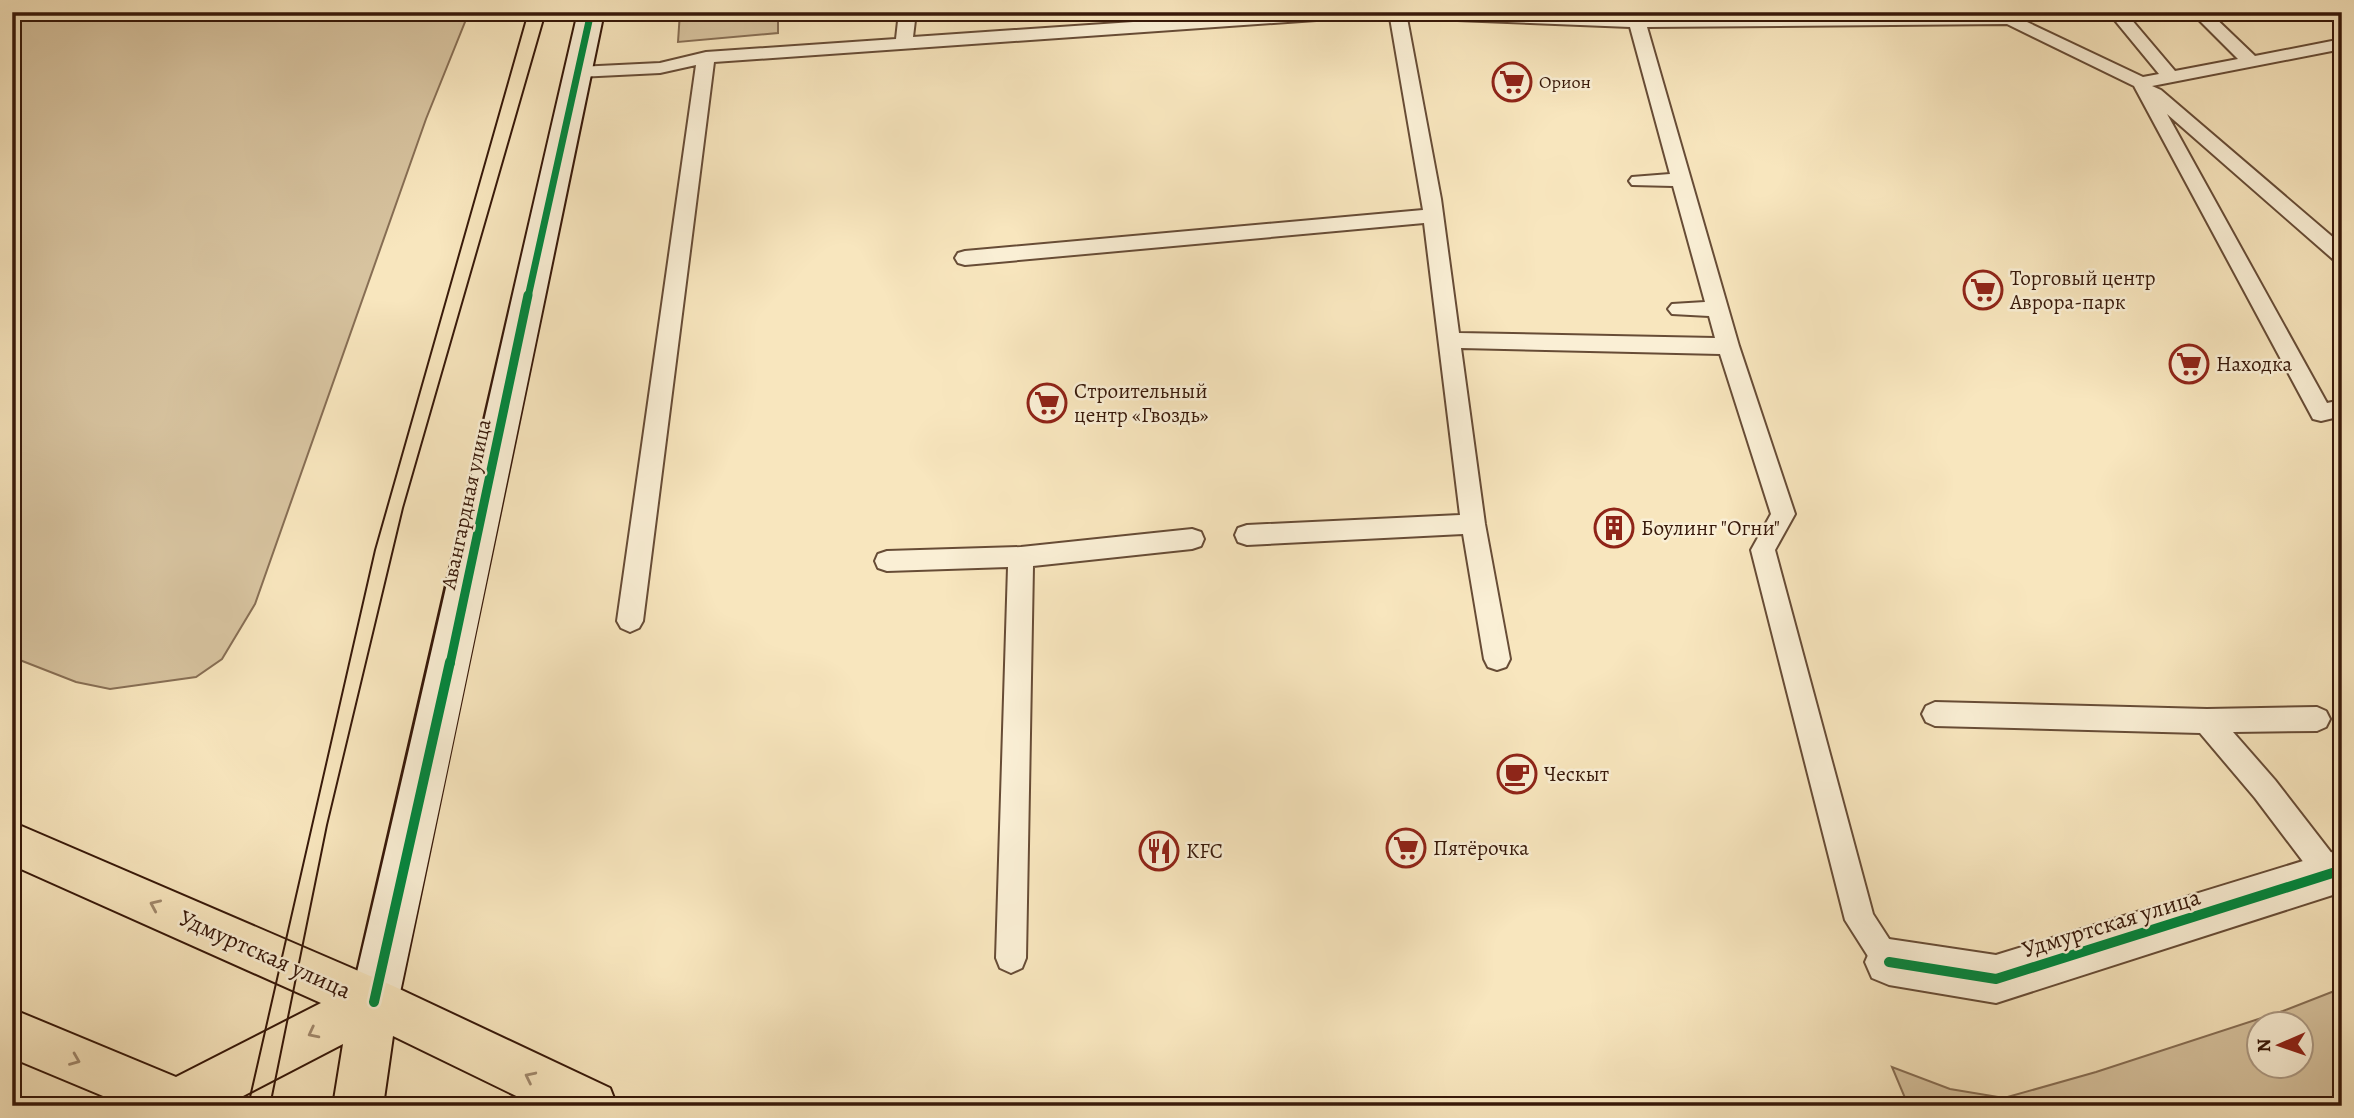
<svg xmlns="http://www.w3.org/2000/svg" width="2354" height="1118" viewBox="0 0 2354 1118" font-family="Alegreya,serif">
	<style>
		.green { fill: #d7c39f; stroke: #876e54; stroke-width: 2; fill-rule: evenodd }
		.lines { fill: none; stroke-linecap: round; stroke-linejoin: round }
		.lane-casing { stroke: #674c36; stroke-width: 4 }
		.street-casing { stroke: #674c36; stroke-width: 4 }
		.secondary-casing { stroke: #371809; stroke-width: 4 }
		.primary-casing { stroke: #371809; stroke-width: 4 }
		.lane { fill: #faefd5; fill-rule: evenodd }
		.street { fill: #faefd5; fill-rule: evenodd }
		.secondary { fill: #faefd5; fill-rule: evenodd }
		.primary { fill: #f8e6be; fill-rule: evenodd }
		.tram { stroke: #371809; stroke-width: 2 }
		.cycleway-far2-casing { stroke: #faefd5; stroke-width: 10 }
		.cycleway-far1-casing { stroke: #faefd5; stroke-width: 13 }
		.cycleway-casing { stroke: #faefd5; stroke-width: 15 }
		.cycleway-far2 { stroke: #00873e; stroke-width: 7 }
		.cycleway-far1 { stroke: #00873e; stroke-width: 9 }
		.cycleway { stroke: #00873e; stroke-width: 10 }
		.oneway { stroke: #a1896d }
		.labels { text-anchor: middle; stroke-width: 5; stroke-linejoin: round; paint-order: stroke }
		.far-poi-label { font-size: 18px; fill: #371809; stroke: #faefd5; text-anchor: start }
		.poi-label { font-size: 21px; fill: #371809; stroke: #faefd5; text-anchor: start }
		.street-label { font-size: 21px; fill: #371809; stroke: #faefd5 }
		.near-street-label { font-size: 24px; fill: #371809; stroke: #faefd5 }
	</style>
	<rect width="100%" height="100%" fill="#f8e6be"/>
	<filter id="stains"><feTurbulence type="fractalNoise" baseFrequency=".00286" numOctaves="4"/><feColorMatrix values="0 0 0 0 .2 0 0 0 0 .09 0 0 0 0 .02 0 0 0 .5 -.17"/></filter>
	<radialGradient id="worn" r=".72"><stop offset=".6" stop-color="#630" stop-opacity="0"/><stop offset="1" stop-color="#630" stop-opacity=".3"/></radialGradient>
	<path class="green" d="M 12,12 L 469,12 L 426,119 L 255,604 L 222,659 L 196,677 L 110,689 L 76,682 L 12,657 Z
		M 680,12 L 778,12 L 778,33 L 678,42 Z
		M 2342,988 L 2342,1105 L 1913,1106 L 1905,1098 L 1892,1067 L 1950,1089 L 2004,1098 L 2096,1072 L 2283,1011 ZM 2260,1024 L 2302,1024 L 2302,1066 L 2260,1066 Z"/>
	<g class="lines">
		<defs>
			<path id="lane" d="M 899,12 L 916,12 L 913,37 L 1281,12 L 1367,12 L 1359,17 L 714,62 L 643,621 L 639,628 L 630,632 L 621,628 L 617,621 L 696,65 L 660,73 L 578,77 L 569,72 L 578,67 L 660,63 L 706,52 L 896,39 Z
				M 1371,12 L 1518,12 L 1637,17 L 2010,14 L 2143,77 L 2159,74 L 2108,12 L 2125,12 L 2175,71 L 2238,59 L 2191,12 L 2209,12 L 2255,56 L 2342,39 L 2342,49 L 2152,86 L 2161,90 L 2342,245 L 2342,263 L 2335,261 L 2167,114 L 2327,403 L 2342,400 L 2342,416 L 2321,421 L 2313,419 L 2134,86 L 2007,24 L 1647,27 L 1739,346 L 1795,514 L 1775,550 L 1873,914 L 1904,962 L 1900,972 L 1889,977 L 1878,972 L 1845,920 L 1751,550 L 1771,514 L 1720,354 L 1461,348 L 1485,524 L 1510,659 L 1506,667 L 1497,670 L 1488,667 L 1484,659 L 1463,534 L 1247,545 L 1238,542 L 1235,535 L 1238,528 L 1247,525 L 1460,515 L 1424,223 L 965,265 L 958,263 L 955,258 L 958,253 L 965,251 L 1423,210 L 1390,18 L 1373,16 ZM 1407,18 L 1630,27 L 1670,174 L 1632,177 L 1629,181 L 1632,185 L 1673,186 L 1705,302 L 1672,304 L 1668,309 L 1672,314 L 1709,316 L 1715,338 L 1459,333 L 1441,199 Z
				M 1192,529 L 1201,532 L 1204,539 L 1201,546 L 1192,549 L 1033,566 L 1026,958 L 1022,968 L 1011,973 L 1000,968 L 996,958 L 1008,567 L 887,571 L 878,568 L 875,561 L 878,554 L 887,551 L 1021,547 Z
				M 1935,702 L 2207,709 L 2317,707 L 2326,711 L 2330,719 L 2326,727 L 2317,731 L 2233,732 L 2275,780 L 2340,864 L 2340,884 L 2330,888 L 2320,884 L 2255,798 L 2200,733 L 1935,726 L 1926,722 L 1922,714 L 1926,706 Z"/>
			<path id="street" d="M 2342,849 L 2342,892 L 1996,1003 L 1889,985 L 1872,978 L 1865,962 L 1872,946 L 1889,939 L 1996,955 Z"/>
			<path id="secondary" d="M 578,12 L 604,12 C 535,342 469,673 398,1002 L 391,1019 L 374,1026 L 357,1019 L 350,1002 C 428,673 501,342 578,12 Z"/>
			<path id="primary" d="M 12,822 L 391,985 L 610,1088 L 617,1106 L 537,1106 L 393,1036 L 383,1106 L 333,1106 L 343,1044 L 224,1106 L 127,1106 L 12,1058 L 12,1009 L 176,1077 L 321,1003 L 12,865 Z"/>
		</defs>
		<use href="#lane" class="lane-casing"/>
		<use href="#street" class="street-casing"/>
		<use href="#secondary" class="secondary-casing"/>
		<use href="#primary" class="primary-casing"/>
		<use href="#lane" class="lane"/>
		<use href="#street" class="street"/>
		<use href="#secondary" class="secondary"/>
		<use href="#primary" class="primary"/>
		<path class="tram" d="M 248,1106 L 375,550 L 528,12
			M 270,1106 L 327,825 L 403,508 L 546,12"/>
		<defs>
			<path id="cycleway-far2" d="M 528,297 L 591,12"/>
			<path id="cycleway-far1" d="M 450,664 L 528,295"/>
			<path id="cycleway" d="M 1889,962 L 1996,979 L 2342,870
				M 374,1002 L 450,662"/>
		</defs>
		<use href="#cycleway-far2" class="cycleway-far2-casing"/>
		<use href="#cycleway-far1" class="cycleway-far1-casing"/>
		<use href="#cycleway" class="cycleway-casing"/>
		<use href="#cycleway-far2" class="cycleway-far2"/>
		<use href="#cycleway-far1" class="cycleway-far1"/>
		<use href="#cycleway" class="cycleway"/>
	</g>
	<defs><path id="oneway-chevron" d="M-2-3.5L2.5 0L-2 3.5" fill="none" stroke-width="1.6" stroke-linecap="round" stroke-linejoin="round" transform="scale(1.75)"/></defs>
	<g class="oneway">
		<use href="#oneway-chevron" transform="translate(155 905) rotate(-156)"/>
		<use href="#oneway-chevron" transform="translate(313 1033) rotate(153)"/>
		<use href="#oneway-chevron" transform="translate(75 1060) rotate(22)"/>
		<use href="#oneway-chevron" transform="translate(530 1077) rotate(-154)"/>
	</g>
	<defs>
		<symbol id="supermarket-ring" viewBox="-11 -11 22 22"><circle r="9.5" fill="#faefd5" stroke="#8f2418" stroke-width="1.5"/><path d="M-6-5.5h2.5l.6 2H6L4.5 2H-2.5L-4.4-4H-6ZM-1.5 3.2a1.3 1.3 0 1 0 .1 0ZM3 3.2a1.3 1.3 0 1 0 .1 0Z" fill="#8f2418"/></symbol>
		<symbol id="building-ring" viewBox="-11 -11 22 22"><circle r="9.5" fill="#faefd5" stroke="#8f2418" stroke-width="1.5"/><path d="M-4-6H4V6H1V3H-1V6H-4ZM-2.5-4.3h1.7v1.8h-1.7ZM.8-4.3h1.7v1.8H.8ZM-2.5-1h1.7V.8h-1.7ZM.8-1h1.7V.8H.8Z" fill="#8f2418"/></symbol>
		<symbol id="cafe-ring" viewBox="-11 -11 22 22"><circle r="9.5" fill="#faefd5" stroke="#8f2418" stroke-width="1.5"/><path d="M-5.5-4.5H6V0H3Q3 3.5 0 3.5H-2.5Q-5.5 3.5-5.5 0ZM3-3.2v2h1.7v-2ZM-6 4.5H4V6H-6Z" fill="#8f2418"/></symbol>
		<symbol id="restaurant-ring" viewBox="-11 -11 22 22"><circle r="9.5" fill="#faefd5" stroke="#8f2418" stroke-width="1.5"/><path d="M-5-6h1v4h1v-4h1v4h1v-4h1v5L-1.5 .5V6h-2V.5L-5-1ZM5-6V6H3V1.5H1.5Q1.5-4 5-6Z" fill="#8f2418"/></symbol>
	</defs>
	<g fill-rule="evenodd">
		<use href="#supermarket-ring" x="1490" y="60" width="44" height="44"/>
		<use href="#supermarket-ring" x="1961" y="268" width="44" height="44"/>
		<use href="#supermarket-ring" x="2167" y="342" width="44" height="44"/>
		<use href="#supermarket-ring" x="1025" y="381" width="44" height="44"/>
		<use href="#building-ring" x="1592" y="506" width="44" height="44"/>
		<use href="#cafe-ring" x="1495" y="752" width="44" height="44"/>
		<use href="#supermarket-ring" x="1384" y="826" width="44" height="44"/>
		<use href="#restaurant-ring" x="1137" y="829" width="44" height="44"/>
	</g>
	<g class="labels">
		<g class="far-poi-label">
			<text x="1539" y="88">Орион</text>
		</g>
		<g class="poi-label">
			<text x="2010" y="285">Торговый центр<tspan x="2010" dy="24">Аврора-парк</tspan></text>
			<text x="2216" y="371">Находка</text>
			<text x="1074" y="398">Строительный<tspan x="1074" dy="24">центр «Гвоздь»</tspan></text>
			<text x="1641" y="535">Боулинг "Огни"</text>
			<text x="1544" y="781">Ческыт</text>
			<text x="1433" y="855">Пятёрочка</text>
			<text x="1186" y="858">KFC</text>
		</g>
		<g class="street-label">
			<text transform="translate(466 504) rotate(-78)" y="7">Авангардная улица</text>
		</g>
		<g class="near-street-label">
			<text transform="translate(2111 923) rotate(-17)" y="8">Удмуртская улица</text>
			<text transform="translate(265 954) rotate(24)" y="8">Удмуртская улица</text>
		</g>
	</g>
	<rect width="2354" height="1118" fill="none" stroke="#f8e6be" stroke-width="42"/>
	<rect x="14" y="14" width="2326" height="1090" fill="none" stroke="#371809" stroke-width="3.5"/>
	<rect x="21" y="21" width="2312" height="1076" fill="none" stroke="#371809" stroke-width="2"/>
	<g transform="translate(2280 1045) rotate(268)"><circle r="33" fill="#faefd5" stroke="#ac9983" stroke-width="2"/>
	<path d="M0-5L12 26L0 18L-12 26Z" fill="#8f2418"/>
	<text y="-10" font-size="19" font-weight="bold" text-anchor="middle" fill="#371809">N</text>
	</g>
	<rect width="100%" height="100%" filter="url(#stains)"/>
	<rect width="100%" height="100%" fill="url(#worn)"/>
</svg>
